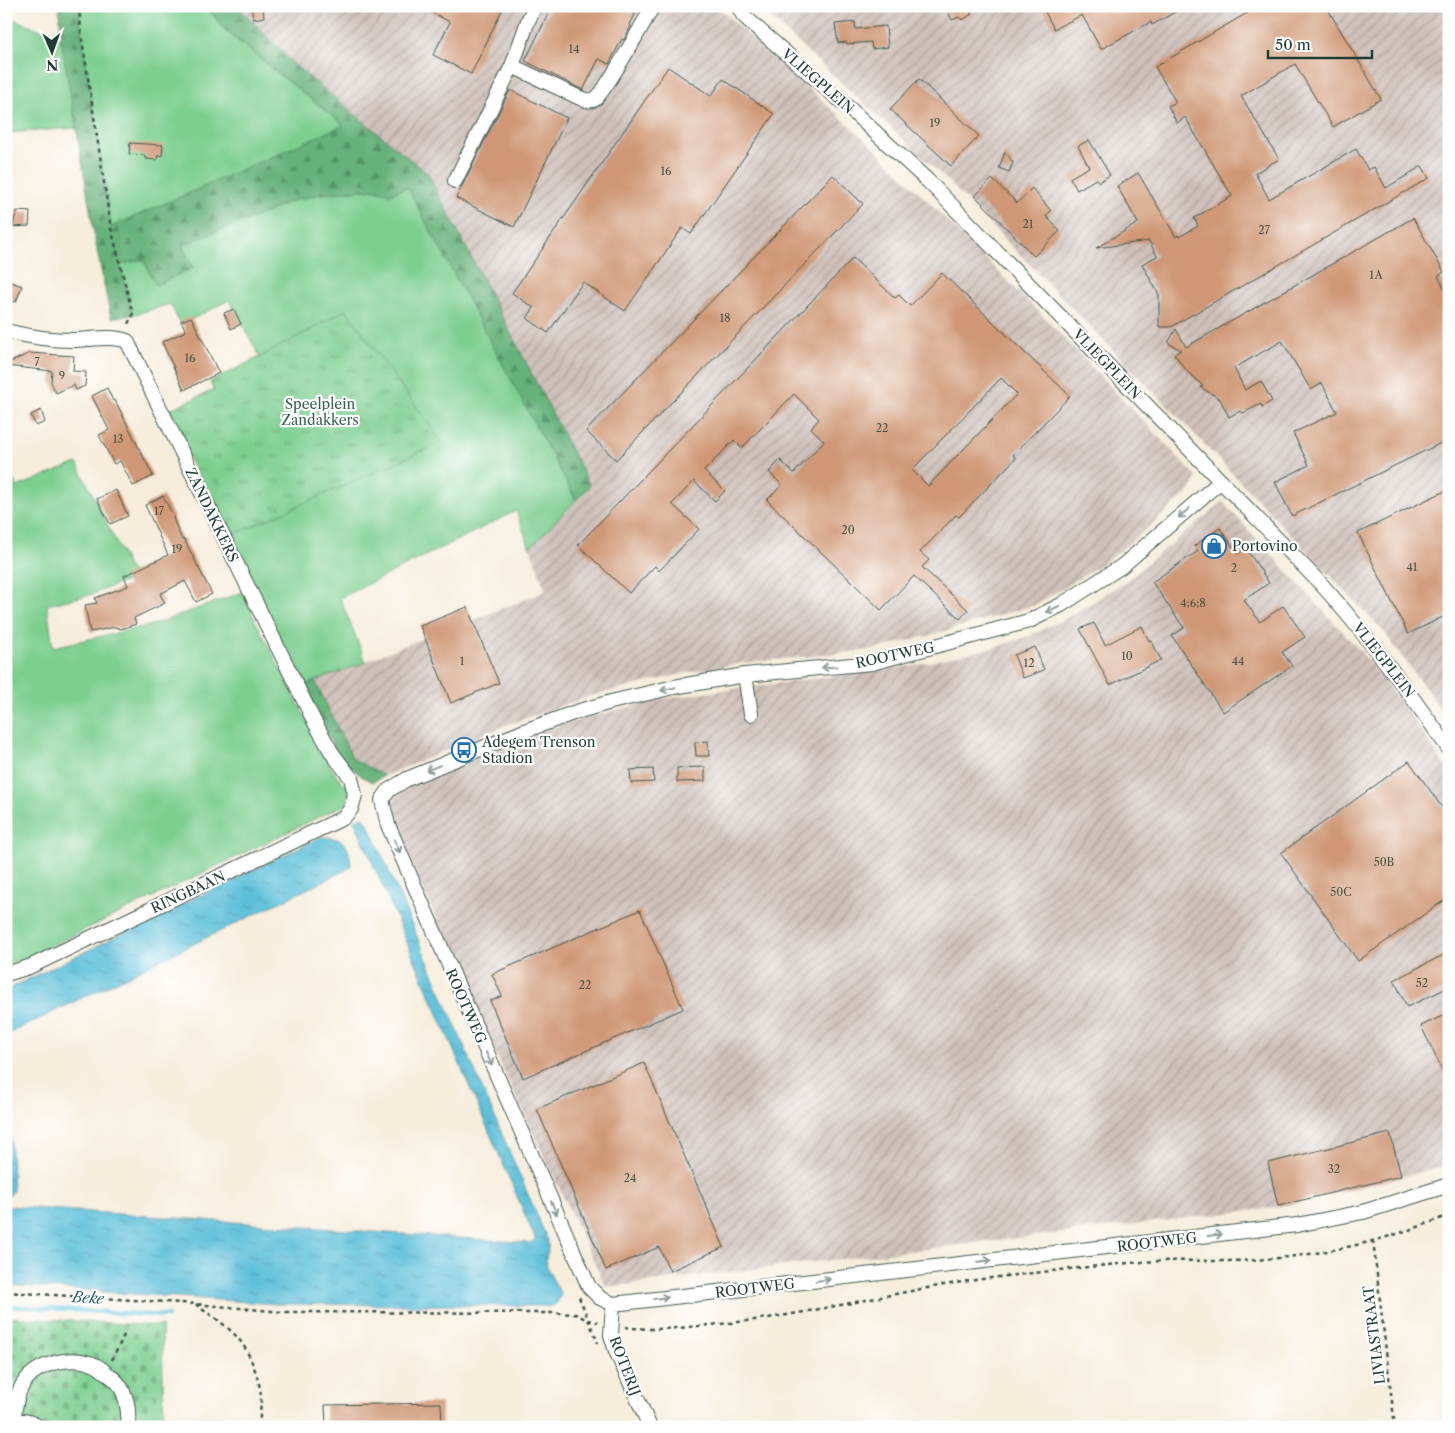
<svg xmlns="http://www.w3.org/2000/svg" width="1455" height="1433" viewBox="0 0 1455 1433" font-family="'Libre Caslon Text',serif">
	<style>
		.industrial { fill: url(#industrial-furrows) }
		.grass { fill: #7dcf90; stroke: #4e8662 }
		.forest { fill: url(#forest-firs); stroke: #427857 }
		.cemetery { fill: url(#cemetery-stones); stroke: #4e8662 }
		.park { fill: url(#park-tufts); stroke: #4e8662 }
		.water { fill: url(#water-ripples); stroke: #3d7e86 }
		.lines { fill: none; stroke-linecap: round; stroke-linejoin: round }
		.stream { stroke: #5bbfd9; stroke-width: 4.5 }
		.building { fill: #cf9775; fill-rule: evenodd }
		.minor-casing { stroke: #3f574d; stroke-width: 16 }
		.path { stroke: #3f574d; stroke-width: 2.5; stroke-dasharray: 4 4; stroke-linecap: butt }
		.minor { stroke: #fff; stroke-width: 14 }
		.oneway { stroke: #8f9e9a }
		.labels { text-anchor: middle; stroke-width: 4.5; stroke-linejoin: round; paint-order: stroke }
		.number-label { font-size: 11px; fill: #4b5444 }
		.street-label { font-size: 14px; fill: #1f3d34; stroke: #fff }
		.park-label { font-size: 14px; fill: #36624b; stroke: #fff }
		.poi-label { font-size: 14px; fill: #1f3d34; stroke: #fff; text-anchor: start }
		.water-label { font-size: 15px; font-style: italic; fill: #316466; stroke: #fff }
	</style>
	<defs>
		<pattern id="industrial-furrows" width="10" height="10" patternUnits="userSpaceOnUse" patternTransform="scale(1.25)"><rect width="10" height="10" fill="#cfc1ba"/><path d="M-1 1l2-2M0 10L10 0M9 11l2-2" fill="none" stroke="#a79e98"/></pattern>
		<pattern id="forest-firs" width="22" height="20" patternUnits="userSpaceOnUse" patternTransform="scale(1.25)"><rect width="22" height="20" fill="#66b27a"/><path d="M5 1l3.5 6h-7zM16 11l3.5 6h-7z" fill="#539265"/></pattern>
		<pattern id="cemetery-stones" width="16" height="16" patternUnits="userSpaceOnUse" patternTransform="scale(1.25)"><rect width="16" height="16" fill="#7dcf90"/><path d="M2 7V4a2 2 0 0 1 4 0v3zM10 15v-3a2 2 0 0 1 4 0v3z" fill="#66a976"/></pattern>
		<pattern id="park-tufts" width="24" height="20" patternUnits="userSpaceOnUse" patternTransform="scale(1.25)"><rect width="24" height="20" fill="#7dcf90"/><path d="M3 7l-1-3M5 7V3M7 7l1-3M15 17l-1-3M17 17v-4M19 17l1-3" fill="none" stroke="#66a976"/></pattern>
		<pattern id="water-ripples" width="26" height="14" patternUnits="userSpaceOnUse" patternTransform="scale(1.25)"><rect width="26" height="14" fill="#5bbfd9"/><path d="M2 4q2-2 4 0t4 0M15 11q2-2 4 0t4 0" fill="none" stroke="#4b9cb1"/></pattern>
	</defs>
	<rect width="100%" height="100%" fill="#fff"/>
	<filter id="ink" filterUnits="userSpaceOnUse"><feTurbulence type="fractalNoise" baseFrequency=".02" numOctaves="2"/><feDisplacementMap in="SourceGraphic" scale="10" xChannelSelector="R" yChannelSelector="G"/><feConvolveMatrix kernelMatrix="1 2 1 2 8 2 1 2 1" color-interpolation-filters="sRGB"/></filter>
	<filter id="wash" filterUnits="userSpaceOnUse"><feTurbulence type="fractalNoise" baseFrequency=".0096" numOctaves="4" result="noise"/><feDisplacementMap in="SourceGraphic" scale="20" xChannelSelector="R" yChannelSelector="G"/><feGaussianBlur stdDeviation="1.12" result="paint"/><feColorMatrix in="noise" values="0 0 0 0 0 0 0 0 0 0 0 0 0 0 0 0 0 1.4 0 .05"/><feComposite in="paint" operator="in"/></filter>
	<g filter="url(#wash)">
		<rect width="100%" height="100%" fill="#f6eddb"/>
		<path class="industrial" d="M 237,6 L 715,6 L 722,11 L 868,142 L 1038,311 L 1197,477 L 1190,491 L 1119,552 L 1086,574 L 1035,605 L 927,636 L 871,650 L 742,663 L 686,673 L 590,696 L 506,725 L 384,776 L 353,759 L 315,681 L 424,638 L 420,626 L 467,607 L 473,620 L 546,591 L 530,548 L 590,486 L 297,67 Z
			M 758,6 L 1449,6 L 1449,720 L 1384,632 L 1185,424 L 944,177 Z
			M 1223,502 L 1363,654 L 1414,720 L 1449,772 L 1449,1165 L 1279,1207 L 606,1287 L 483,1027 L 389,812 L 396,792 L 549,728 L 659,699 L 916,665 L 996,647 L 1029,636 L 1068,617 L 1122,584 Z"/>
		<path class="grass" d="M 79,6 L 206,6 L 226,31 L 270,67 L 345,125 L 111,228 L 81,32 Z
			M 6,16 L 61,38 L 76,128 L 6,133 Z
			M 408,187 L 576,500 L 530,548 L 516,511 L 340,598 L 366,662 L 315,681 L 303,687 L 166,411 L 214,390 L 210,382 L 260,357 L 229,300 L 181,325 L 170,304 L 133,315 L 119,265 L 143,259 L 156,285 L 182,245 L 265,213 L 291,201 L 319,194 L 374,189 L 389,194 Z
			M 77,463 L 134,578 L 93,594 L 47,605 L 53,647 L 152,625 L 243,592 L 254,618 L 331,768 L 341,781 L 349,788 L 348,803 L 26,958 L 6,964 L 6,464 L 17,487 Z"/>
		<path class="forest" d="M 59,6 L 79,6 L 81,32 L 111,227 L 344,125 L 270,67 L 226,31 L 206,6 L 237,6 L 297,67 L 428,174 L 590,486 L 576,500 L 407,187 L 389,194 L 374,189 L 319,194 L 291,201 L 265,213 L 182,245 L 193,268 L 156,285 L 143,259 L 120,265 L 133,315 L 111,318 L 97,251 L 61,38 Z
			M 315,681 L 353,759 L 384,776 L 373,782 L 364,778 L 348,765 L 338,755 L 303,687 Z"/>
		<path class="cemetery" d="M 6,1317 L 162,1326 L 164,1427 L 6,1427 Z"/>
		<path class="park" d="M 346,310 L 442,442 L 228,537 L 166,411 L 214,390 L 210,382 L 260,357 Z"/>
		<path class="water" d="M 364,817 L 370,827 L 548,1241 C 549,1249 546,1255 546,1261 C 546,1270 557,1286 561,1294 L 557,1303 L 553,1306 L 276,1304 L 6,1285 L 6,1206 L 530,1243 L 534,1241 L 535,1238 L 354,820 Z
			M 321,837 C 343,837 350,844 351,866 L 346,870 L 10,1033 L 6,1039 L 6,990 Z
			M 6,1044 L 13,1191 L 8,1197 L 6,1198 Z"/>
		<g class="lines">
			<path class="stream" d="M 6,1306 L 168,1316"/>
		</g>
		<g id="blocks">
			<path class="building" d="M 251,6 L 263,6 L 264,17 L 253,19 Z
				M 420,6 L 504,6 L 471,74 L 433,55 L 450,22 Z
				M 552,6 L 639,6 L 630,25 L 631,26 L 624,40 L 622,39 L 609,64 L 599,59 L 583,90 L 525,61 Z
				M 945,6 L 979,6 L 970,11 L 972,14 L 962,20 L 959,17 L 952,20 Z
				M 1042,6 L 1186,6 L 1152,25 L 1151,22 L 1101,49 L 1082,15 L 1054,29 Z
				M 1259,6 L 1326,6 L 1381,99 L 1333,127 L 1295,64 L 1241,96 L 1279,159 L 1255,173 L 1269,199 L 1356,149 L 1368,170 L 1374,167 L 1386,188 L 1422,166 L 1429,178 L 1171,327 L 1159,327 L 1159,295 L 1142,264 L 1157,256 L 1149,241 L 1096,248 L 1138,223 L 1117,186 L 1138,173 L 1176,237 L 1178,235 L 1179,237 L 1198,226 L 1194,218 L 1232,196 L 1185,117 L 1177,123 L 1176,121 L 1168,106 L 1176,102 L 1155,67 Z
				M 855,22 L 856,29 L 886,26 L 888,47 L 872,49 L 871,42 L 847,44 L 846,42 L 838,43 L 835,24 Z
				M 668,67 L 711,96 L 723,79 L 774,114 L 691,234 L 682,228 L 625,311 L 583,282 L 548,333 L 527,318 L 534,308 L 512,293 Z
				M 919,79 L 979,136 L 951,166 L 890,109 Z
				M 510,90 L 567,118 L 514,227 L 456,198 Z
				M 1089,140 L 1110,175 L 1099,182 L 1096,179 L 1077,190 L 1070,178 L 1089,167 L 1078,146 Z
				M 130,143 L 163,145 L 162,156 L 158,155 L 157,160 L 145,159 L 145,155 L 129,154 Z
				M 1005,152 L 1013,162 L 1009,172 L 999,168 Z
				M 833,175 L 863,204 L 616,460 L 586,431 Z
				M 992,179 L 1017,203 L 1032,188 L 1051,211 L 1046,216 L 1060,231 L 1034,256 L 975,196 Z
				M 17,211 L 30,212 L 29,226 L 12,227 Z
				M 1413,218 L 1444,272 L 1438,276 L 1449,298 L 1449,439 L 1292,516 L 1275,482 L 1309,465 L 1293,433 L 1337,412 L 1322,383 L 1311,390 L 1282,341 L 1234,368 L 1245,390 L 1261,381 L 1272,401 L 1262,407 L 1261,404 L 1243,413 L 1240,411 L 1229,417 L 1220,399 L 1200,387 L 1203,386 L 1187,371 L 1174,354 L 1181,350 L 1168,343 L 1176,329 L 1186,347 Z
				M 853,258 L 895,298 L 899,295 L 910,306 L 942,273 L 1070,396 L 1013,455 L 1016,458 L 959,517 L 956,515 L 920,552 L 929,560 L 922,567 L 968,610 L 960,619 L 914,576 L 881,610 L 767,500 L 782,485 L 769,472 L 780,460 L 794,473 L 824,441 L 811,428 L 819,419 L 794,394 L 742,448 L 734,440 L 704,471 L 725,491 L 715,501 L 694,481 L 672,504 L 699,529 L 659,571 L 655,566 L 629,593 L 578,545 ZM 1001,378 L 1017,394 L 928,486 L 912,470 Z
				M 6,280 L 22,286 L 16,302 L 6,299 Z
				M 234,309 L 241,324 L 231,329 L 224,313 Z
				M 191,317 L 219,373 L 184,390 L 162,342 L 186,331 L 181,321 Z
				M 30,353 L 74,356 L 73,371 L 86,372 L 85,386 L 76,390 L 74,385 L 56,393 L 51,382 L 52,371 L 6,366 L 6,364 Z
				M 107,388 L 113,401 L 115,400 L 153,476 L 133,486 L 120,461 L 114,464 L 99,435 L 109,430 L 92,396 Z
				M 41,410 L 45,422 L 36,426 L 31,415 Z
				M 1449,489 L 1449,614 L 1408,634 L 1358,533 Z
				M 116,490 L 128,516 L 110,524 L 97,499 Z
				M 163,496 L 174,517 L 173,518 L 182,540 L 184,539 L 212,594 L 196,602 L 185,581 L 160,594 L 165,603 L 134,618 L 136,624 L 121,629 L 116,627 L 90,632 L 85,605 L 97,603 L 95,598 L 128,586 L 124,576 L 168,555 L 145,505 Z
				M 1220,528 L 1238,554 L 1246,548 L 1269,583 L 1244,600 L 1260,622 L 1283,606 L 1305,637 L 1282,652 L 1292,666 L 1223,712 L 1172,636 L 1184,628 L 1152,582 L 1198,551 L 1194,546 Z
				M 467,607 L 499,683 L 451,703 L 420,626 Z
				M 1094,623 L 1105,645 L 1142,626 L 1149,641 L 1151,640 L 1161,660 L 1110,685 L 1080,629 Z
				M 1035,647 L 1044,670 L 1023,678 L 1014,655 Z
				M 708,741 L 709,756 L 696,756 L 695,742 Z
				M 1409,761 L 1449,817 L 1449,897 L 1358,961 L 1281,853 Z
				M 705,767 L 705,781 L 677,782 L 677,768 Z
				M 653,769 L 654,782 L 631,783 L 630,770 Z
				M 640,910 L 683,1009 L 523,1078 L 490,1001 L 502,996 L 492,974 Z
				M 1449,952 L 1449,987 L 1407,1007 L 1394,980 Z
				M 1449,1013 L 1449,1084 L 1421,1026 Z
				M 644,1063 L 724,1247 L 670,1271 L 659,1247 L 606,1270 L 537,1109 Z
				M 1390,1133 L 1401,1176 L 1278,1206 L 1268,1163 Z
				M 441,1403 L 442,1427 L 326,1427 L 325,1405 Z"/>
		</g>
	</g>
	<g filter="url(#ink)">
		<use href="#blocks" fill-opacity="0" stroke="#3f574d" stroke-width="1"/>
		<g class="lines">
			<defs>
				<path id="minor" d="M 738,6 L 743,15 L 756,27 L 850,109 L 928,181 L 1322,585 C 1368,636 1409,692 1449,749
					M 512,66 L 580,98 C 585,100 590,102 595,99 C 604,94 645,20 653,6
					M 455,181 L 512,66 L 528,21 L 535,6
					M 6,331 C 30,337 48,340 72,340 C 90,340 111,335 127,341 L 314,721 L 332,753 L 351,778 L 355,795 L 351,809 L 343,818 L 29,967 L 6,974
					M 1221,481 L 1122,566 L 1061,605 L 1029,621 L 872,663 L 745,675 L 674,687 L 611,702 L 576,712 L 527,730 L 407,779 L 389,790 L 382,800 L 388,825 L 589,1287 L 600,1298 L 613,1304 L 1297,1225 L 1363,1212 L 1449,1185
					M 745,675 L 751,714
					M 613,1304 L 611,1335 L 616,1351 L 650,1427
					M 13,1421 C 15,1409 16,1395 23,1384 C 37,1362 74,1354 97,1366 C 101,1368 105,1372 109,1375 C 113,1378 118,1382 120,1386 C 128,1399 129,1412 128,1427
					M 7,1424 C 19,1419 28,1420 39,1427"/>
			</defs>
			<use href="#minor" class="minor-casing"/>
			<path class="path" d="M 79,6 L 81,32 L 111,228 L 133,315 L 126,327
				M 1373,1241 L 1395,1427
				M 6,1292 L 196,1304 L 282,1312 L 558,1313 L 575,1314 L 588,1320 L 598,1322
				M 579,1297 L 598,1343
				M 196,1304 C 203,1311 210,1314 218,1320 C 223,1324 228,1328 233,1333 C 248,1346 259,1376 261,1396 C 261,1406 260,1416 259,1427
				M 625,1327 C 653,1331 681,1328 709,1325 C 797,1318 882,1294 969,1281 C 1002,1276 1036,1273 1069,1269 C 1100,1266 1131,1262 1161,1261 C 1192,1260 1223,1262 1253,1260 C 1320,1256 1387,1241 1449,1215
				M 112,1360 L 125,1333"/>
			<use href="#minor" class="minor"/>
		</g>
		<defs><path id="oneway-shaft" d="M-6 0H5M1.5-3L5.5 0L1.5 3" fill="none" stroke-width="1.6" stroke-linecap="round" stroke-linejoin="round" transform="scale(1.25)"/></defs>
		<g class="oneway">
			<use href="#oneway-shaft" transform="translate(1184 513) rotate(139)"/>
			<use href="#oneway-shaft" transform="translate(1053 609) rotate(154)"/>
			<use href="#oneway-shaft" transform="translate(829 667) rotate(176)"/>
			<use href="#oneway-shaft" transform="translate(668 689) rotate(167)"/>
			<use href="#oneway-shaft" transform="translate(433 768) rotate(157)"/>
			<use href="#oneway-shaft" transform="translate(397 846) rotate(66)"/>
			<use href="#oneway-shaft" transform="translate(489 1059) rotate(66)"/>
			<use href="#oneway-shaft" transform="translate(554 1208) rotate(66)"/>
			<use href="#oneway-shaft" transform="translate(1215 1235) rotate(-7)"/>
			<use href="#oneway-shaft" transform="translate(984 1261) rotate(-7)"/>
			<use href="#oneway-shaft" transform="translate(823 1280) rotate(-7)"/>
			<use href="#oneway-shaft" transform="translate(661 1298) rotate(-7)"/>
		</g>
	</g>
	<defs>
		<symbol id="shop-ring" viewBox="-11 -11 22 22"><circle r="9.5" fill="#fff" stroke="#1f6fb2" stroke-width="1.5"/><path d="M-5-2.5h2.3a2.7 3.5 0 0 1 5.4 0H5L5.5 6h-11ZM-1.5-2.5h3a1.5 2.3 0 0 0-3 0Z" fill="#1f6fb2"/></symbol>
		<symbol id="bus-ring" viewBox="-11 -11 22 22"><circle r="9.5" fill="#fff" stroke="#1f6fb2" stroke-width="1.5"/><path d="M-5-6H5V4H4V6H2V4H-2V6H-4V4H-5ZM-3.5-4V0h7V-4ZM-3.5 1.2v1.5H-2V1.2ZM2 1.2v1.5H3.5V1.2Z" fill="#1f6fb2"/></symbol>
	</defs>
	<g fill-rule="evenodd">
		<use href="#shop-ring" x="1200" y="532" width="28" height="28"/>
		<use href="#bus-ring" x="450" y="736" width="28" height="28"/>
	</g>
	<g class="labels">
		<g class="number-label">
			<text x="574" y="53">14</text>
			<text x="935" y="127">19</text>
			<text x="666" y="175">16</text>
			<text x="1028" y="228">21</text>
			<text x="1264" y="234">27</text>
			<text x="1376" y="279">1A</text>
			<text x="725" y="322">18</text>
			<text x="190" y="362">16</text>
			<text x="37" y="366">7</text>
			<text x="62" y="380">9</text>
			<text x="882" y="432">22</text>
			<text x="118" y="443">13</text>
			<text x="159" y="515">17</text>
			<text x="848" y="534">20</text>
			<text x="177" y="553">19</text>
			<text x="1412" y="571">41</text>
			<text x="1234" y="572">2</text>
			<text x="1193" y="607">4;6;8</text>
			<text x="1127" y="660">10</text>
			<text x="462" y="665">1</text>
			<text x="1238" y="665">44</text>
			<text x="1029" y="667">12</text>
			<text x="1384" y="866">50B</text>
			<text x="1341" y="896">50C</text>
			<text x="1422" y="987">52</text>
			<text x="585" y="989">22</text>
			<text x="1334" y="1173">32</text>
			<text x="630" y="1182">24</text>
		</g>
		<g class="street-label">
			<text transform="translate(818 81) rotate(41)" y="5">VLIEGPLEIN</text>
			<text transform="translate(1107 364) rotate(46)" y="5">VLIEGPLEIN</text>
			<text transform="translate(212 515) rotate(64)" y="5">ZANDAKKERS</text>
			<text transform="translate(895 655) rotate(-12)" y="5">ROOTWEG</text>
			<text transform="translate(1384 660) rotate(52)" y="5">VLIEGPLEIN</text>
			<text transform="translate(188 892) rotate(-25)" y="5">RINGBAAN</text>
			<text transform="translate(466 1006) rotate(66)" y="5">ROOTWEG</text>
			<text transform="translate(1157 1242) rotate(-7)" y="5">ROOTWEG</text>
			<text transform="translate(755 1288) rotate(-7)" y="5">ROOTWEG</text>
			<text transform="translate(1374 1335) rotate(-97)" y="5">LIVIASTRAAT</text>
			<text transform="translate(625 1366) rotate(69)" y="5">ROTERIJ</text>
		</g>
		<g class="park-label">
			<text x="320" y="409">Speelplein<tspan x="320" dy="16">Zandakkers</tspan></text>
		</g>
		<g class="poi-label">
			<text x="1232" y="551">Portovino</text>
			<text x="482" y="747">Adegem Trenson<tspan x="482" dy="16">Stadion</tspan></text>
		</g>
		<g class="water-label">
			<text transform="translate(88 1298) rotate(4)" y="5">Beke</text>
		</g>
	</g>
	<rect width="1455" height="1433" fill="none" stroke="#fff" stroke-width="25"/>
	<g transform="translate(52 52) rotate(178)" stroke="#ffffff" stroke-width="4" paint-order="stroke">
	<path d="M0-4L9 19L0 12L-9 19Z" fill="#1f3d34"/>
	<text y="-8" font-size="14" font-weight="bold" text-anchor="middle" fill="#1f3d34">N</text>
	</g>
	<path d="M1268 50v8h104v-8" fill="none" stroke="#1f3d34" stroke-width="2.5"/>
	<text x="1275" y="50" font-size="15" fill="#1f3d34" stroke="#ffffff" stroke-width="4" paint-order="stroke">50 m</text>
</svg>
